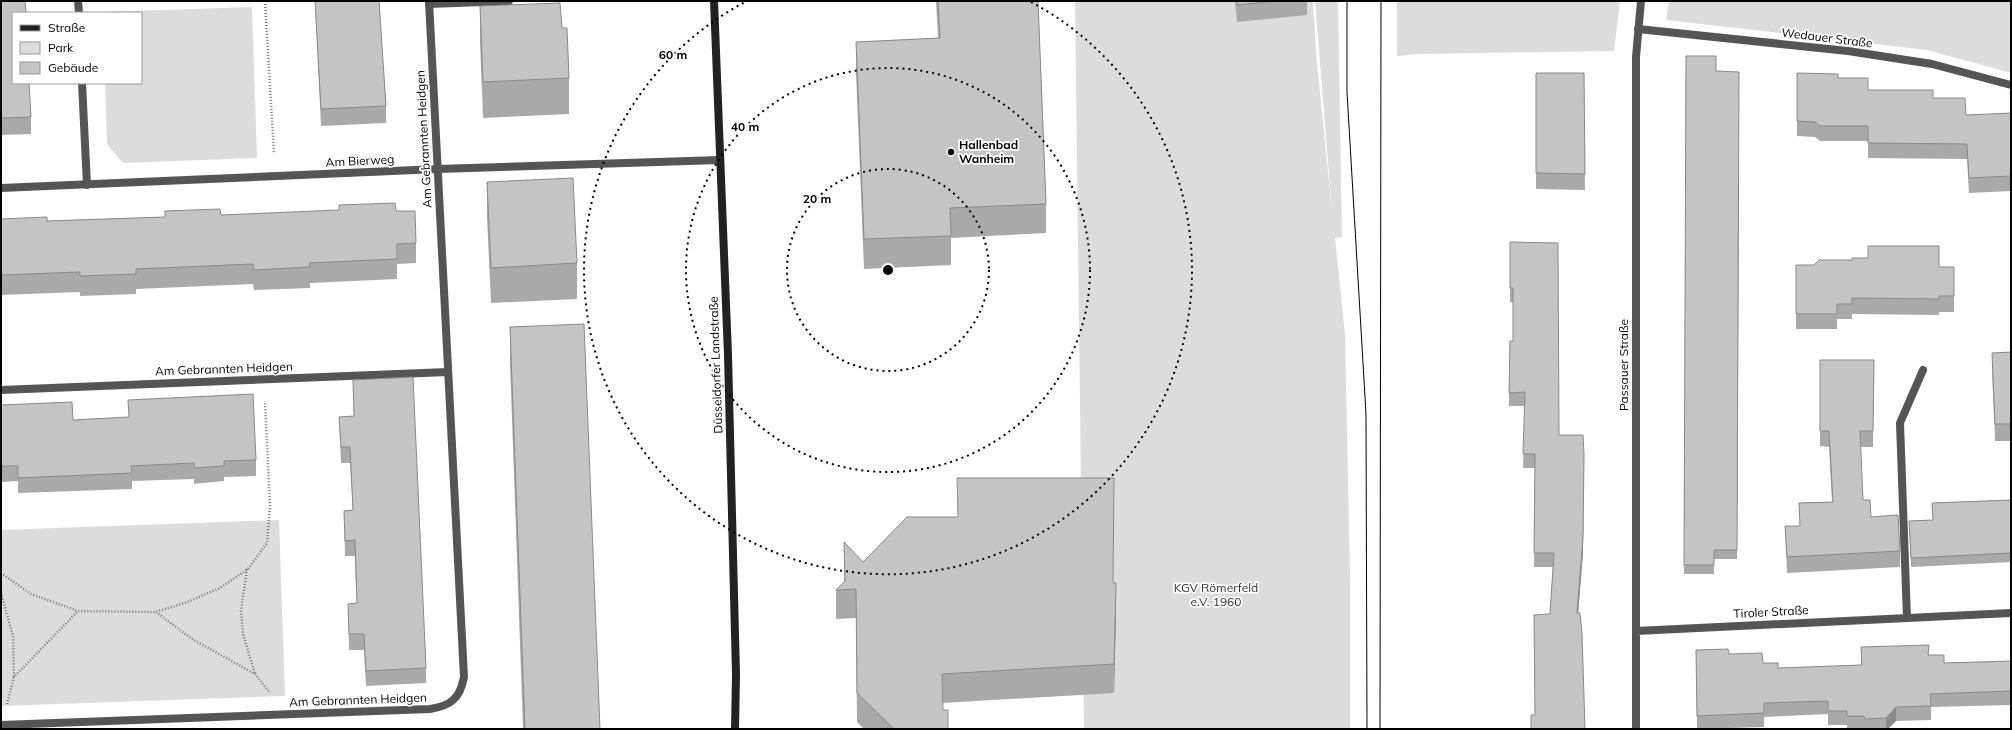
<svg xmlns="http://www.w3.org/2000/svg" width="2012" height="730" viewBox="0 0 2012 730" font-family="Mulish,sans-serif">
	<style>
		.green { fill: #dcdcdc }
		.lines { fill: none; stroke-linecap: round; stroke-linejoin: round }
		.path { stroke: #777; stroke-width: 2.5; stroke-dasharray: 1 2; stroke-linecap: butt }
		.lane { stroke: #555; stroke-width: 8 }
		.street { stroke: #555; stroke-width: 8 }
		.secondary { stroke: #222; stroke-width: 8 }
		.tram { stroke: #000; stroke-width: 1 }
		.wall { fill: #a9a9a9 }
		.shaded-wall { fill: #898989 }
		.building { fill: #c4c4c4; stroke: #898989 }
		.ring { fill: none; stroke: #000; stroke-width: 2; stroke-dasharray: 2 4 }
		.poi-dot { fill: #000; stroke: #fff; stroke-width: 1.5 }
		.labels { text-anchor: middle; stroke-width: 3.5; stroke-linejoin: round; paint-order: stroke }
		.street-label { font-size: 12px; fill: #000; stroke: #fff }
		.poi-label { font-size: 12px; font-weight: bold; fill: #000; stroke: #fff; text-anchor: start }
		.park-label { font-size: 12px; fill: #333; stroke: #fff }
		.centre { fill: #000; stroke: #fff; stroke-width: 2 }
		.ring-label { font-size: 12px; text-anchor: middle; font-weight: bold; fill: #000; stroke: #fff; stroke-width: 3.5; stroke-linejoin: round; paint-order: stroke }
	</style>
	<rect width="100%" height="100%" fill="#fff"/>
	<path class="green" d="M 1075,1 L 1313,1 L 1316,53 L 1332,211 L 1315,1 L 1338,1 L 1342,237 L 1335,238 L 1345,334 L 1350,578 L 1350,729 L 1084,729 Z
		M 1397,1 L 1620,1 L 1614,51 L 1419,54 L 1397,56 Z
		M 1669,1 L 2011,1 L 2011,73 L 1927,50 L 1666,20 Z
		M 252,7 L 257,158 L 123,163 L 107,144 L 105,83 L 141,83 L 141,13 L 102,12 Z
		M 279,520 L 285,696 L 1,706 L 1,530 Z"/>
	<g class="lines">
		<path class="path" d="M 265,1 L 274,154
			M 247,569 L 241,611 L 243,634 L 255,674
			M 1,573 L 31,594 L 78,611 L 155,612 L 185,603 L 220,588 L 248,569 L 267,543 L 270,507 L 265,401
			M 1,593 L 13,636 L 14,677
			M 156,612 L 192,639 L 255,674 L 270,693
			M 7,704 L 14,677 L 78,611"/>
		<path class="lane" d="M 429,4 L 509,1"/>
		<path class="street" d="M 78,1 L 79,13
			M 1638,29 L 1848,51 L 1932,64 L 2011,85
			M 82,83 L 87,185
			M 1,188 L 438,169 L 720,160
			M 1,390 L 448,372
			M 1907,618 L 1900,423 L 1923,370
			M 1636,631 L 2011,613
			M 1,725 L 430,709 C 450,706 460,699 464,677 L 429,1
			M 1636,729 L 1636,57 L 1641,1"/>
		<path class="secondary" d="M 714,1 L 728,355 L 736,674 L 735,729"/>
		<path class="tram" d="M 1347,1 L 1347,92 L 1366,414 L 1367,729
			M 1380,729 L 1381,1"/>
	</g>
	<path class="wall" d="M 1,1 L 31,117 L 31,134 L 1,135 Z
		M 315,1 L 379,1 L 386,106 L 386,123 L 321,126 Z
		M 936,1 L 1038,1 L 1046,204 L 1046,233 L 951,238 L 951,265 L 864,269 L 856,72 L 856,42 L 938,38 Z
		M 1235,1 L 1307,1 L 1307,15 L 1237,22 Z
		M 480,6 L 569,78 L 569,114 L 483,118 L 480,42 Z
		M 1686,56 L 1716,71 L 1739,182 L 1737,559 L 1714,559 L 1714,574 L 1684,574 Z
		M 1536,73 L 1584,73 L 1585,190 L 1536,189 Z
		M 1797,73 L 1838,78 L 1868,90 L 1933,98 L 1966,115 L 2011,113 L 2011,191 L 1969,193 L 1967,159 L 1868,158 L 1868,141 L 1820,141 L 1815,137 L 1797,136 Z
		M 487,182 L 577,263 L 577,299 L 491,303 L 487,217 Z
		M 396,211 L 416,243 L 416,263 L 397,264 L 397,279 L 310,283 L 310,288 L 254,290 L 253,284 L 136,289 L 136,294 L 80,296 L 80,292 L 1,295 L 1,219 L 47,221 L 221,215 Z
		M 1510,242 L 1559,435 L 1583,552 L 1578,613 L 1585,729 L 1531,729 L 1531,715 L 1535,715 L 1550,614 L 1553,567 L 1534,567 L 1535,468 L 1523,468 L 1525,406 L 1509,406 L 1509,393 L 1513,341 L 1513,302 L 1510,302 Z
		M 1796,265 L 1954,267 L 1954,312 L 1939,312 L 1939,315 L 1852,314 L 1852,319 L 1837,319 L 1837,329 L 1796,329 Z
		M 510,327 L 600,729 L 523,729 L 510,363 Z
		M 2011,352 L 2011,441 L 1995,441 L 1992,370 L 1992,353 Z
		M 1820,360 L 1874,360 L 1873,447 L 1860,447 L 1863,500 L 1871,517 L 1900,551 L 1900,567 L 1787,573 L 1785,526 L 1800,526 L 1799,503 L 1832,502 L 1829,447 L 1820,446 Z
		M 353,380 L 426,668 L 426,683 L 366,686 L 364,650 L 349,650 L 348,604 L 357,603 L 356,588 L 355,556 L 345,556 L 344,511 L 353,510 L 350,463 L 341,463 L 339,417 L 354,416 Z
		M 128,400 L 256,460 L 256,476 L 224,477 L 224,481 L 194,484 L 194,479 L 132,481 L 132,489 L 18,493 L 18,481 L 1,482 L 1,405 L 73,420 L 129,417 Z
		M 2011,500 L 2011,562 L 1911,567 L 1909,521 L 1933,520 L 1932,503 Z
		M 844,542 L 863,562 L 1114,583 L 1116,612 L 1114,693 L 942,703 L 943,710 L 948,729 L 864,729 L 857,722 L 856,618 L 836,619 L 836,590 L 844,582 Z
		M 1861,647 L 1929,655 L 1944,663 L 2011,661 L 2011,705 L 1931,707 L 1931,720 L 1896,721 L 1888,729 L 1847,729 L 1847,725 L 1828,725 L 1828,714 L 1764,717 L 1764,727 L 1697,729 L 1696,650 L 1729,654 L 1778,668 L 1861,665 Z"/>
	<path class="shaded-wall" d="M 1584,454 L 1583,552 L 1577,627 L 1577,613 Z
		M 1116,583 L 1116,612 L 1114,693 L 1114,664 Z
		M 1896,707 L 1896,721 L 1888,729 L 1886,729 L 1886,718 Z"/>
	<path class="building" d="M 1,1 L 25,1 L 26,13 L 13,13 L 13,83 L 29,83 L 31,117 L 1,118 Z
		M 315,1 L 379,1 L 386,106 L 321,109 Z
		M 938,1 L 1038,1 L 1046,204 L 950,208 L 951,236 L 864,239 L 856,42 L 940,38 Z
		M 1237,1 L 1276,1 L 1237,5 Z
		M 560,3 L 562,28 L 567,28 L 569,78 L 483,82 L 480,6 Z
		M 1686,56 L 1716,56 L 1716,71 L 1739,72 L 1737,550 L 1714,550 L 1714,565 L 1684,565 Z
		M 1536,73 L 1584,73 L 1585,174 L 1536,173 Z
		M 1797,73 L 1838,74 L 1838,78 L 1868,78 L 1868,90 L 1933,90 L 1933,98 L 1965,98 L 1966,115 L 2011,113 L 2011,176 L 1969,178 L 1967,144 L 1868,143 L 1868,126 L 1820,126 L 1815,122 L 1797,121 Z
		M 573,178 L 577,263 L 491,268 L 487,182 Z
		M 395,203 L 396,211 L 415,211 L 416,243 L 397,244 L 397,259 L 309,263 L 310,267 L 254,270 L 253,264 L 136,269 L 136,274 L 80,276 L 80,272 L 1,275 L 1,219 L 47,217 L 47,221 L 165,217 L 165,211 L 193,210 L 220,209 L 221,215 L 339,210 L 339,205 Z
		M 1510,242 L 1558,243 L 1559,435 L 1583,435 L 1584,454 L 1583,538 L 1577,613 L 1580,613 L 1582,633 L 1585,729 L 1531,729 L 1531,715 L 1535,715 L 1534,615 L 1550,614 L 1554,553 L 1534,553 L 1535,454 L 1523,454 L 1525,392 L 1509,393 L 1510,341 L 1513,341 L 1513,288 L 1510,288 Z
		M 1868,246 L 1939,246 L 1939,267 L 1954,267 L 1954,296 L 1939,296 L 1939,299 L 1852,298 L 1852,304 L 1837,304 L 1837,314 L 1796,314 L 1796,265 L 1814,265 L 1819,260 L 1852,260 L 1852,258 L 1868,258 Z
		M 584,324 L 600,729 L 525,729 L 510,327 Z
		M 2011,352 L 2011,424 L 1995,424 L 1992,353 Z
		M 1820,360 L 1874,360 L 1873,431 L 1860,431 L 1863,500 L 1870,500 L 1871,517 L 1898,515 L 1900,551 L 1787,557 L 1785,526 L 1800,526 L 1799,503 L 1833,502 L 1829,431 L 1820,431 Z
		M 413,377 L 426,668 L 366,671 L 364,634 L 349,634 L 348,604 L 357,603 L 356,572 L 355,540 L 345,541 L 344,511 L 353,510 L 350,447 L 341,447 L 339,417 L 354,416 L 353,380 Z
		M 253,394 L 256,460 L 224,461 L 224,466 L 194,468 L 194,463 L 131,466 L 132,473 L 18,478 L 18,466 L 1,466 L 1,405 L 72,402 L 73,420 L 129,417 L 128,400 Z
		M 957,478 L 1114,478 L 1113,583 L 1116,583 L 1114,664 L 942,674 L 943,710 L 948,710 L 948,729 L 894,729 L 857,693 L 856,589 L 836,590 L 845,581 L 844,542 L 863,562 L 907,517 L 958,517 Z
		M 2011,500 L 2011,553 L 1911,558 L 1909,521 L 1933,520 L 1932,503 Z
		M 1929,645 L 1928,655 L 1944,655 L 1944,663 L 2011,661 L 2011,691 L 1930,694 L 1931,706 L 1896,707 L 1886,718 L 1865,719 L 1864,716 L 1847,716 L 1847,711 L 1828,711 L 1828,701 L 1764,703 L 1764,713 L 1697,716 L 1696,650 L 1728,649 L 1729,654 L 1762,653 L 1763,663 L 1778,663 L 1778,668 L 1862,665 L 1861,647 Z"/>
	<g class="ring">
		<circle cx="888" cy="270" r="101"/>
		<circle cx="888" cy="270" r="202"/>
		<path d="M1031 2A304 304 0 1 1 745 2"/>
	</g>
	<circle class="poi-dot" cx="951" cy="152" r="4"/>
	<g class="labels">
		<g class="street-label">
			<text transform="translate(1827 38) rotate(7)" y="4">Wedauer Straße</text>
			<text transform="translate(424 139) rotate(-93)" y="4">Am Gebrannten Heidgen</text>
			<text transform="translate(360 161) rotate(-3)" y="4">Am Bierweg</text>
			<text transform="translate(716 365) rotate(-92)" y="4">Düsseldorfer Landstraße</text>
			<text transform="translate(1624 365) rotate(-90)" y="4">Passauer Straße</text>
			<text transform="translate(224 369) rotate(-2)" y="4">Am Gebrannten Heidgen</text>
			<text transform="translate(1771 612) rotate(-3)" y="4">Tiroler Straße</text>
			<text transform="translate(358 700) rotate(-2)" y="4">Am Gebrannten Heidgen</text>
		</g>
		<g class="poi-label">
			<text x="959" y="149">Hallenbad<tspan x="959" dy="14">Wanheim</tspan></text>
		</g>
		<g class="park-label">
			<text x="1216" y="592">KGV Römerfeld<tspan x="1216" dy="14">e.V. 1960</tspan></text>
		</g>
	</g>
	<circle cx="888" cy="270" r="6" class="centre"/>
	<g class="ring-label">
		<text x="673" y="59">60 m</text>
		<text x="745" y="131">40 m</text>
		<text x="817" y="203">20 m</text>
	</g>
	<rect width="2012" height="730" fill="none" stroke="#000000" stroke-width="4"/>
	<rect x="12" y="12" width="130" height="72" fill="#ffffff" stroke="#999999"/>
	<rect x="20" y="25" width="20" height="6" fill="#222222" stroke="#999999"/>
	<text x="48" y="32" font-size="12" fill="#000000">Straße</text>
	<rect x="20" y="42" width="20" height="12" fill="#dcdcdc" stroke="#999999"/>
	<text x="48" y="52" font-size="12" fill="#000000">Park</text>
	<rect x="20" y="62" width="20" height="12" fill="#c4c4c4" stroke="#999999"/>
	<text x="48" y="72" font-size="12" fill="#000000">Gebäude</text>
</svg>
